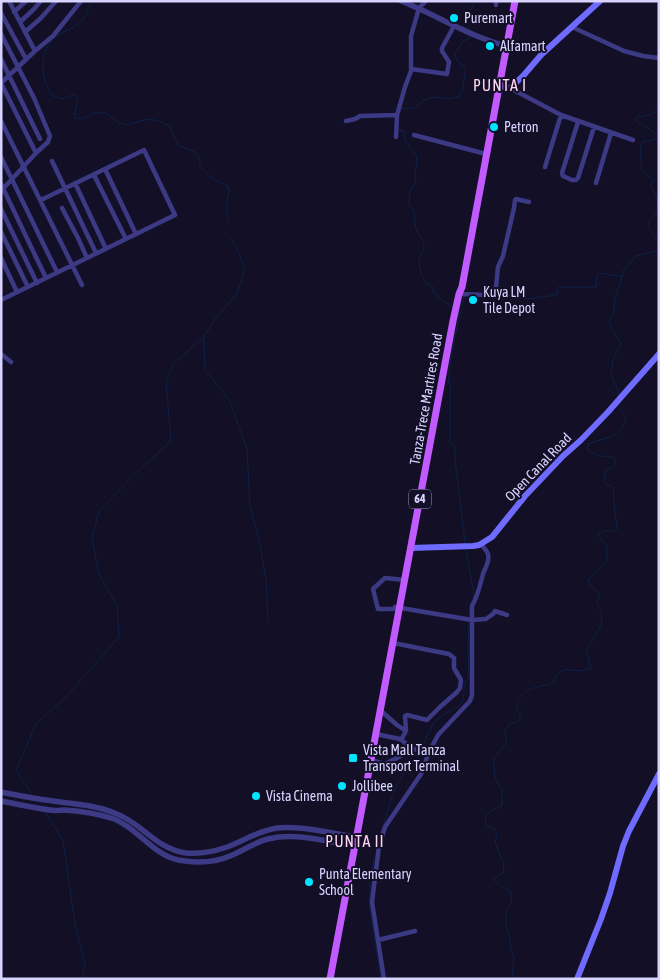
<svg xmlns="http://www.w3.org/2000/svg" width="660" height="980" viewBox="0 0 660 980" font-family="'Asap Condensed',sans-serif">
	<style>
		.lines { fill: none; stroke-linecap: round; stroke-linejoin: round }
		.stream { stroke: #0c2248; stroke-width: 1 }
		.minor { stroke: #3d3a85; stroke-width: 4.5 }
		.tertiary { stroke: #3d3a85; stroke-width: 5.5 }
		.secondary { stroke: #6f6bff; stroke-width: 6 }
		.primary { stroke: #c25bff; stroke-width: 7 }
		.poi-dot { fill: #00e5ff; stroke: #130f26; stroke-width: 2 }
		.labels { text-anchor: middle; stroke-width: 4; stroke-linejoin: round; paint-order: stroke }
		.shield { fill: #130f26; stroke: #9e99be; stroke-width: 1 }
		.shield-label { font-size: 12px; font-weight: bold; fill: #d9d4ff }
		.poi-label { font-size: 14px; fill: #d9d4ff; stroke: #130f26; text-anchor: start }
		.street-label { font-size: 14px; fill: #d9d4ff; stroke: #130f26 }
		.quarter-label { font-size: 16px; letter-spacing: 1px; fill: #ffd6f0; stroke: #130f26 }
	</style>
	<rect width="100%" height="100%" fill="#130f26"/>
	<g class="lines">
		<path class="stream" d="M 91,1 C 89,7 87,14 83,19 C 77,27 66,30 57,36 C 38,49 41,77 51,95 L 63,99 L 75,94 L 78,100 L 75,113 L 75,118 L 83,119 L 94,113 L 105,113 L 119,123 L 126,125 L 149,119 L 159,121 L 170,126 L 178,145 L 197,153 L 200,161 L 199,165 C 207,175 216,182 227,185 L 229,191 L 226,207 L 228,222
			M 463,27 L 475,1
			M 659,108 C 653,115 646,116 637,117 L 636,119 L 637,122 L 645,126 L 656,134 L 656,138 L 653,140 L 644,141 C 637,149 643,158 641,169 L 653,180 L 651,185 C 654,193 660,203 657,212 C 656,215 653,216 651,218 C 645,229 654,235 659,243
			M 400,112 L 402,108 L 413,108 L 423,101 L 434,97 L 450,99 L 459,96 L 462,91 L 466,68 L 457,61 L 455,53 L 458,49 L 463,41 L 469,39 L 470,36
			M 398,128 L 399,130 L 404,131 L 405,140 L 412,151 L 416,155 L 417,161 L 415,173 L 416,182 L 410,192 L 409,205 C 419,214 412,221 417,231 C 419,236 424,240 424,245 C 424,250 421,253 420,257 C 417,266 422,275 426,284 L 433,287 L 433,292 L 436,293 L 438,299 L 442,300 L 454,308
			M 489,296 L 491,296 L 491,301 L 499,301 L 499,297 L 503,293 L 528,299 L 556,295 L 559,287 L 596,287 L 597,275 L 606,273 L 610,275 L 622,276
			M 462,306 L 464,297
			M 459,312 L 459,318
			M 460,314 L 462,309
			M 459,318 L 451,355 L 448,383 L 451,383 L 450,394 L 450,443 L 455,446 L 455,460 L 465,542
			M 204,339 L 205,370 L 230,401 L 247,450 L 250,506 L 259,540 L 266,580 L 268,622
			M 618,395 L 619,393 L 611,374 L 613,360 L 621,343 L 611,328 L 609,321 L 614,311 L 615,298 L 624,270 L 636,256 L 659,250
			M 466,550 L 474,594 L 473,598
			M 470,616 L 470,609
			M 422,749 C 427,737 430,723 442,716 C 448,711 457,709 461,703 C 467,695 460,686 469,677 L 468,646 L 469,623
			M 32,795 L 16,770 L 36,724 L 66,697 L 119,637 L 117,606 L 99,574 L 92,538 L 99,511 L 133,476 L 171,441 L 166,382 L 174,363 L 203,338 L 215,319 L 237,294 L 245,269 L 237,249 L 231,238
			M 45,812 L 63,840 L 75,924 L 85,964 L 82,979
			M 383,826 C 389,809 393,788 403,774 C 408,766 416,763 421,753
			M 374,856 L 369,902 L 381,979
			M 516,979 C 509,970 514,969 514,960 C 514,956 511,952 511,948 C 510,944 511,941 509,936 C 507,929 505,925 506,917 C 507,906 515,902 510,890 L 501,886 L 493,879 L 504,872 L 503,862 L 495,842 L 497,834 L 495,829 L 490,828 L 485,823 L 486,816 L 493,810 L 502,806 L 502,789 C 493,778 494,771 494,758 C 502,748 511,743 504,731 L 510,723 L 516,723 L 520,720 L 520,715 L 516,707 C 523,686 534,689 553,683 C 562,659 573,677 591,668 L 586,650 C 591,643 603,626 602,617 C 601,607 594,605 600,594 L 591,586 L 588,580 L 607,560 L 607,546 L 598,535 L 603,531 L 613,531 L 617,529 C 617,520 614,512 614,503 C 613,497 615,493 613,487 L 607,485 L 604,479 L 606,470 L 613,467 L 616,461 L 613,457 C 603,457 595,456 588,450 L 588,444 C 596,440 604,440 612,436 C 618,433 628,424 625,417 C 624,413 620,410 618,407"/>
		<path class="minor" d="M 9,1 L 35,51
			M 496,5 L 496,1
			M 14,12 L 26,1
			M 1,13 L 26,59
			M 20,22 L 33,10 L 41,1
			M 572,27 L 624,51 L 643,56 L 659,58
			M 25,32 L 41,18 L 56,1
			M 1,34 L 34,98 L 50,136 L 48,142 L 36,153
			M 1,59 L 40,139
			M 411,69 L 447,74 L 449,62 L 442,51 L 442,48 L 454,26
			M 1,83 L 36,153 L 1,191
			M 1,83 L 35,51 L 53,36 L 81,1
			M 510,88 L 561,115 L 633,140
			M 1,121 L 82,285
			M 346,121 L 355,119 L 360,116 L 397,115
			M 578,122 L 562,173 L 563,176 L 572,180 L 576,180 L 578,178 L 594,127
			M 414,135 L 486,154
			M 396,137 L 397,115 L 405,87 L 411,71 L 411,36 L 419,8 L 426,1
			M 1,157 L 57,272
			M 52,161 L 96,253
			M 545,167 L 561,115
			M 105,169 L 136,234
			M 94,175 L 126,239
			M 75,183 L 106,249
			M 596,183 L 611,133
			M 1,184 L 46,278
			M 62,208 L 78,238 L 87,258
			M 1,209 L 37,283
			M 1,232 L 28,287
			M 1,258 L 17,292
			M 459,294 L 487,295 L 494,291 L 496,287 L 498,267 L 503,256 L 514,208 L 515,200 L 516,199 L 529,202
			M 1,300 L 175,215 L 144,150 L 41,200
			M 1,354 L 11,362
			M 405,580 L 385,578 L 373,589 L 378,609 L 394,609 L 395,607 L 472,620 L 486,619 L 493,614 L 495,611 L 507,615
			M 393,643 L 449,654 L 454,658 L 454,668 L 461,680 L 460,688 L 457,692 L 440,707 L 427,720 L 407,715 L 405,716 L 406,731
			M 380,710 L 397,725 L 406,731 L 401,740
			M 376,734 L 400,739 L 412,748 L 419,751 L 424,750 L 429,752 L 438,735 L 470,701 L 472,695 L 472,606 C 478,596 480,585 483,574 C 485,568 490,562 488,554 C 487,551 483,547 481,544
			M 371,760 L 384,764 C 395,759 403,757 409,746
			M 378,940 L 415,931
			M 384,979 L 372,902 L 379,846 L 385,827 L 421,774 L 429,752"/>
		<path class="tertiary" d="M 401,1 C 437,15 470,37 507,46
			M 1,792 C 16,795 31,798 46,800 C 70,804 94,804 117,814 C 143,824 156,849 186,853 C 198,854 212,852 224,848 C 242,842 257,831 277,828 C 299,825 334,834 357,837
			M 1,801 C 17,804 34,808 50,810 C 55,811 60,810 65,810 C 81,811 99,814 114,819 C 140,829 155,859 185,861 C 200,863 216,862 230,856 C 243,851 255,842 268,839 C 297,832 327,842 355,846"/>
		<path class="secondary" d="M 499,86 L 510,88 L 523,76 L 541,55 L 600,1
			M 411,548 L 473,546 L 479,545 L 492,537 L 525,496 L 563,456 L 581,440 L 608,412 L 659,354
			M 577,979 L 601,919 L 610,893 L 623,846 L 629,831 L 659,774"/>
		<path class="primary" d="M 330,979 L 453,321 L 459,294 L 462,287 L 515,1"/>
	</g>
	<g class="poi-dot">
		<circle cx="454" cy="18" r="5"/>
		<circle cx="490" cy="46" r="5"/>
		<circle cx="494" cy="127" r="5"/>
		<circle cx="473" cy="300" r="5"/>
		<rect x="348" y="753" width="10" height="10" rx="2.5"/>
		<circle cx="342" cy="786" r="5"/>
		<circle cx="256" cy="796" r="5"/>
		<circle cx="309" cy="882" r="5"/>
	</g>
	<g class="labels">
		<rect class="shield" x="409" y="489.5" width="22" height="19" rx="4"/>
		<g class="shield-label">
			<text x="420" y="503">64</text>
		</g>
		<g class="poi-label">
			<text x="464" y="23">Puremart</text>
			<text x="500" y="51">Alfamart</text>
			<text x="504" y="132">Petron</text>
			<text x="483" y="297">Kuya LM<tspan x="483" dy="16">Tile Depot</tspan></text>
			<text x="363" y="755">Vista Mall Tanza<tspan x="363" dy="16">Transport Terminal</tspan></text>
			<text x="352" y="791">Jollibee</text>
			<text x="266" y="801">Vista Cinema</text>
			<text x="319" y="879">Punta Elementary<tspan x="319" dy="16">School</tspan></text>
		</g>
		<g class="street-label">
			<text transform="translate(426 399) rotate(-80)" y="5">Tanza-Trece Martires Road</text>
			<text transform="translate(538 467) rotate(-46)" y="5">Open Canal Road</text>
		</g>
		<g class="quarter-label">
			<text x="500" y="91">PUNTA I</text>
			<text x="355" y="847">PUNTA II</text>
		</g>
	</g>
	<rect width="660" height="980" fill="none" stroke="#d9d4ff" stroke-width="5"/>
</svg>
